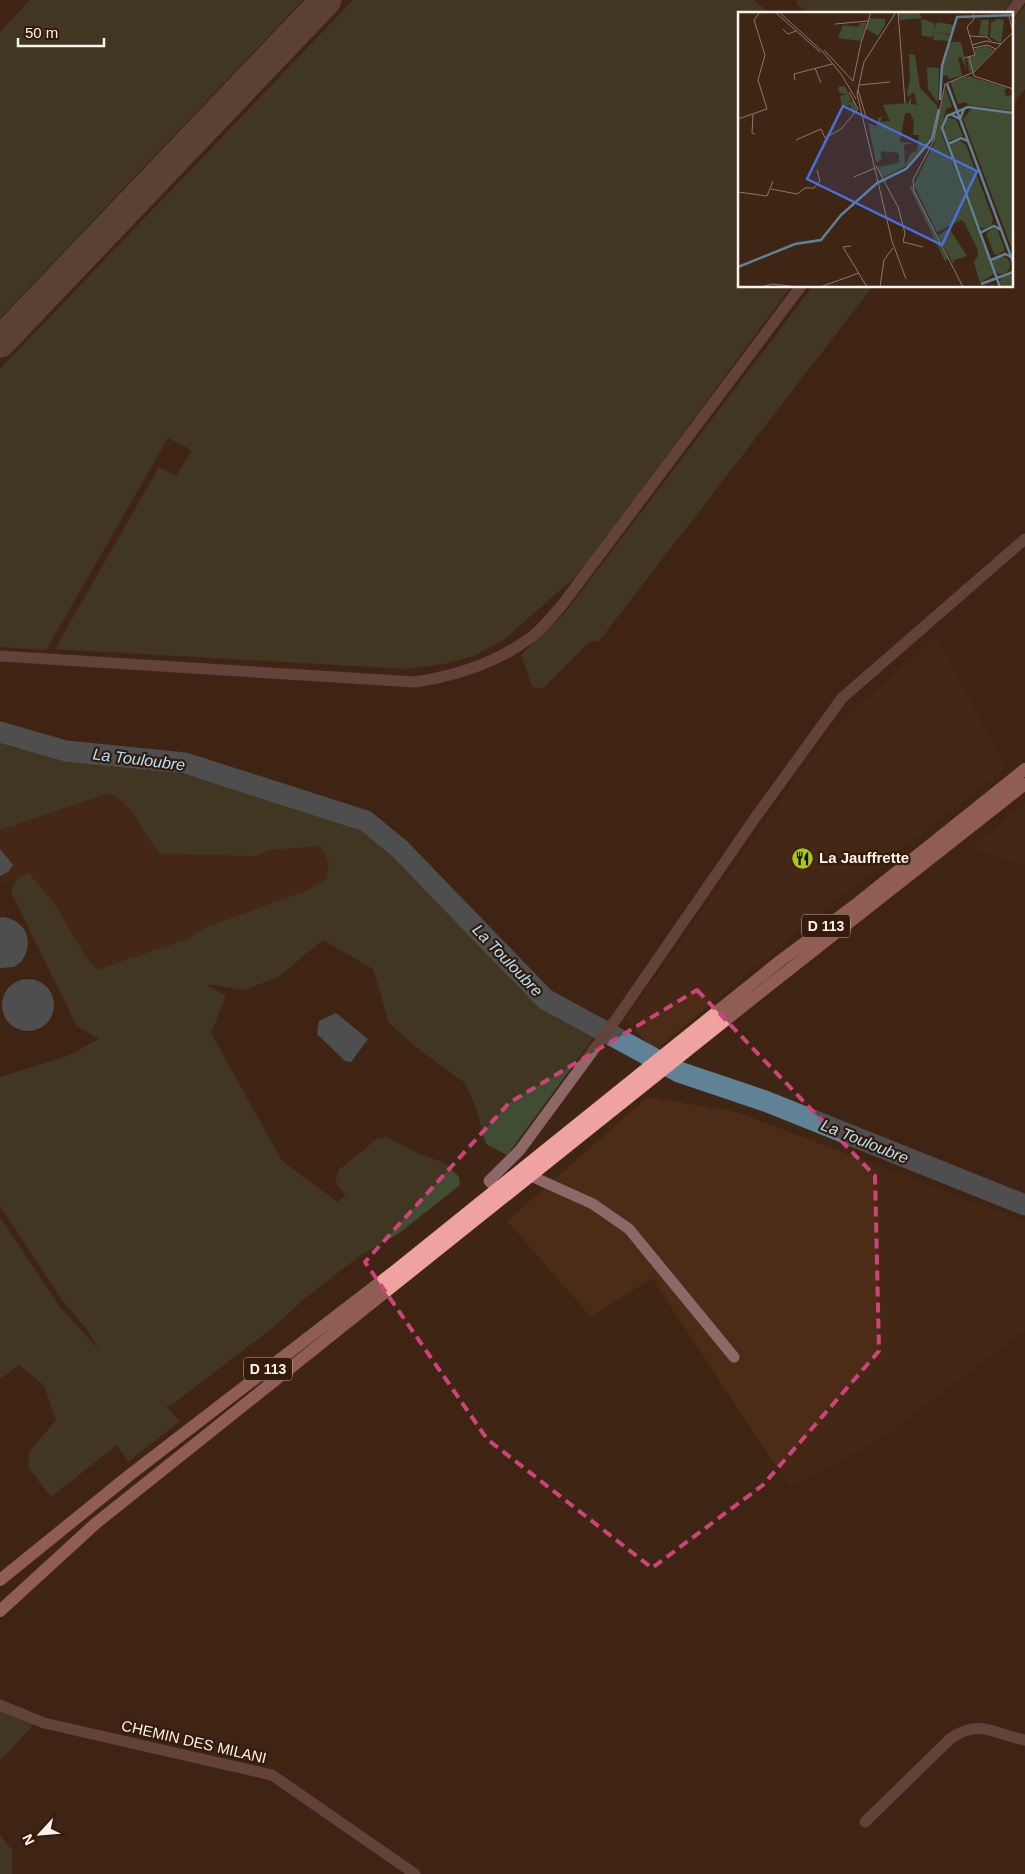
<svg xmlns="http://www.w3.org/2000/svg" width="1025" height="1874" viewBox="0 0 1025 1874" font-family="Helvetica,sans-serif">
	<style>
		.built { fill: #4c2c17 }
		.green { fill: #404d33 }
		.water { fill: #5f8296 }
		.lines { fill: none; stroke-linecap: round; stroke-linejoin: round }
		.river { stroke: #5f8296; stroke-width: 21 }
		.taxiway { stroke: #7a6456; stroke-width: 31 }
		.street { stroke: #8e6867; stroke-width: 11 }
		.primary { stroke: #f0a2a1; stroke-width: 12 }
		.marked { fill: none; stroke: #ce4478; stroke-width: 4; stroke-dasharray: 10 6; stroke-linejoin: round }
		.labels { text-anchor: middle; stroke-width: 4.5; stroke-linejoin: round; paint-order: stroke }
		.shield { fill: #341b0a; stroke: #c1b2a8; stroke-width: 1 }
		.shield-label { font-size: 14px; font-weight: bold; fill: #fdf3ec }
		.poi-label { font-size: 15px; font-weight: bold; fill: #fdf3ec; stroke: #341b0a; text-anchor: start }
		.street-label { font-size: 15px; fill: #fdf3ec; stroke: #341b0a }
		.water-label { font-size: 16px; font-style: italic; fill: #b0e0fd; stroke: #341b0a }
		.inset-river { fill: none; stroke: #5f8296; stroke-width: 2.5 }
		.inset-road { fill: none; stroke: #8b776a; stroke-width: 1 }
		.view { fill: #4a6fdc; fill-opacity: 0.15; stroke: #4a6fdc; stroke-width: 2.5 }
		.inset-edge { fill: none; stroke: #fdf3ec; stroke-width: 2.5 }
	</style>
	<rect width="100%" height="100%" fill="#3f2514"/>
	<path class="built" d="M 937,637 L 1005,768 L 815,917 L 654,1051 L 626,1019 L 829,732 Z
		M 109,793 L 124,801 L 154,848 L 162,854 L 256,856 L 270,850 L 321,846 L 329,864 L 326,879 L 306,891 L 204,928 L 188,939 L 97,971 L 85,956 L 54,903 L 29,873 L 0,886 L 0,830 Z
		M 1025,803 L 1025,865 L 970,849 Z
		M 648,1097 L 737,1112 L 1025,1222 L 1025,1330 L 882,1438 L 790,1487 L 652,1278 L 591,1317 L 507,1221 Z"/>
	<path class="green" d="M 30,0 L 303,0 L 0,318 L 0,32 Z
		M 353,0 L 753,0 L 771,14 L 739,14 L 739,286 L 791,286 L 582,571 L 503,640 L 474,656 L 444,664 L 407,669 L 55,649 L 159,467 L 176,476 L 192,450 L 168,438 L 46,650 L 0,647 L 0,369 Z
		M 798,0 L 1012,0 L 1001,14 L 809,14 L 796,3 Z
		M 1025,6 L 1025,89 L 1011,107 L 1011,24 Z
		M 813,286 L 873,286 L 599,641 L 589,642 L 543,688 L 532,687 L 521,655 L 564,614 Z
		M 0,743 L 18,749 L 107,761 L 191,776 L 290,800 L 369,832 L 453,910 L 482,946 L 543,1009 L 597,1033 L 507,1155 L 486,1144 L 475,1105 L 465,1083 L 416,1047 L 389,1023 L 373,969 L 323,940 L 277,978 L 243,990 L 215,985 L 207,985 L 226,996 L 211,1033 L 282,1161 L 338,1202 L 345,1195 L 335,1182 L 339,1170 L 377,1139 L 387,1137 L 419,1154 L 445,1163 L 459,1177 L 460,1185 L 398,1234 L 361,1255 L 304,1299 L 276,1325 L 177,1401 L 166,1407 L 180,1421 L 128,1462 L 117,1445 L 51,1497 L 28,1467 L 30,1451 L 56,1420 L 44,1385 L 19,1365 L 0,1379 L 0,1217 L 60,1307 L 100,1351 L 86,1328 L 62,1300 L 0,1206 L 0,1077 L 67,1056 L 99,1039 L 77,1026 L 11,892 L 16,880 L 28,872 L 54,903 L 85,956 L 97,970 L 188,939 L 204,928 L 306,891 L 326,879 L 329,864 L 321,846 L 270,850 L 256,856 L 162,854 C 139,834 140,809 109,793 L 0,830 Z
		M 0,1711 L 35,1723 L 0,1761 Z
		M 0,1835 L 12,1850 L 12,1874 L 0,1874 Z"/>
	<path class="water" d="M 0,849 L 13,865 L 8,872 L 0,876 Z
		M 3,917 C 27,921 35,942 21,962 L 14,967 L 0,968 L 0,918 Z
		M2 1005a26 26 0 1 1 52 0a26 26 0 1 1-52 0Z
		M 336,1013 L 368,1039 L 351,1062 L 345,1061 L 317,1034 L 319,1021 Z"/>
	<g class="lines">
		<path class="river" d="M 0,732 L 66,751 L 185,763 L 366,821 L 400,849 L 545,999 L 679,1072 L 765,1101 L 1025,1205"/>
		<path class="taxiway" d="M 0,342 L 326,0"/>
		<path class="street" d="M 1010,14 L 1020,0
			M 0,656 L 415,682 C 456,676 496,663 530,638 C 542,630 552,616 562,605 L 801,286
			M 526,1170 L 531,1176 L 593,1204 L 629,1229 L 734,1357
			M 503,1195 L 489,1181 L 520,1150 L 617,1018 L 755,818 L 842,698 L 1025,539
			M 0,1705 L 44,1723 L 272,1775 L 415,1874
			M 865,1822 L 950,1739 C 979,1718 994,1734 1025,1740"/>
		<path class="primary" d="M 0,1580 L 131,1474 L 396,1270 L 780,961 L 859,902 L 1025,769
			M 0,1611 L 95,1524 L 747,1003 L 1025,784"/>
	</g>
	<path d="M0 0H1025V1874H0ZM 697,990 L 875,1176 L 879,1351 L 763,1485 L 652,1568 L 487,1439 L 365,1262 L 509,1103 Z" fill="#3f2514" fill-opacity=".55" fill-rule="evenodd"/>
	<path class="marked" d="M 697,990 L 875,1176 L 879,1351 L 763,1485 L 652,1568 L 487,1439 L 365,1262 L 509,1103 Z"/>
	<defs>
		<symbol id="restaurant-disc" viewBox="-11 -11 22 22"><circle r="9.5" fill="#abc614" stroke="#341b0a"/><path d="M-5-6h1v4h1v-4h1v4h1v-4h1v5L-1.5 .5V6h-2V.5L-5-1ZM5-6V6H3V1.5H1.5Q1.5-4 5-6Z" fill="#111"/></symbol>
	</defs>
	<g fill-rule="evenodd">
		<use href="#restaurant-disc" x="790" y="846" width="25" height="25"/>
	</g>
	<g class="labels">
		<g class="shield">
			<rect x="802" y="914.5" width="48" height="23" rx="4"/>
			<rect x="244" y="1357.5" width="48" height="23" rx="4"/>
		</g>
		<g class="shield-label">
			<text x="826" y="931">D 113</text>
			<text x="268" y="1374">D 113</text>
		</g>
		<g class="poi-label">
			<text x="819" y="863">La Jauffrette</text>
		</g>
		<g class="street-label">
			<text transform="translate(194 1742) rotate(13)" y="5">CHEMIN DES MILANI</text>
		</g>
		<g class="water-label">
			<text transform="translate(139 759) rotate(7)" y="6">La Touloubre</text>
			<text transform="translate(508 960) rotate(46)" y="6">La Touloubre</text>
			<text transform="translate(865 1141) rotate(22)" y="6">La Touloubre</text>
		</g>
	</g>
	<g transform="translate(738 12)">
		<rect width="275" height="275" fill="#3f2514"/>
		<path d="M 160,0 L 181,0 L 184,6 L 162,8 ZM 131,6 L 147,7 L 147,13 L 140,24 L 128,17 ZM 183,7 L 197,11 L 196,19 L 199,10 L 216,13 L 213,22 L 197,20 L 212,23 L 211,29 L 195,28 L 196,19 L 194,25 L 184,24 ZM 259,7 L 266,8 L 263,31 L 252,25 L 253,11 ZM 243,8 L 251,8 L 250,24 L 241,23 ZM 123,11 L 128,11 L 123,29 L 100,26 L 105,13 L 120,15 ZM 213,30 L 223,30 L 229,58 L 223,45 L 220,46 L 224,64 L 211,67 L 209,63 L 205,64 L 205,53 ZM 248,34 L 256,38 L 235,60 L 231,59 L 229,45 L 237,44 L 237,37 ZM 171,42 L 177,43 L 182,76 L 200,95 L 198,105 L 193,126 L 172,152 L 144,166 L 139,155 L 157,152 L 161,150 L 161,141 L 145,139 L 142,142 L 144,147 L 138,151 L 130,111 L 139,114 L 140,106 L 145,104 L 142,110 L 152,109 L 145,93 L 170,91 L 173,84 L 173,92 L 179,93 L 176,80 L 170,85 L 169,81 L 172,67 ZM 167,101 L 172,101 L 176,109 L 175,123 L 181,123 L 179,139 L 173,141 L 167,153 L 166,133 L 176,131 L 162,130 ZM 189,55 L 201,56 L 200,91 L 190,77 ZM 230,64 L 270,76 L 266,78 L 268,84 L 275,83 L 275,99 L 230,93 L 228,90 L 220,92 L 212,69 ZM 107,74 L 113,88 L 109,90 L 116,89 L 119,97 L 115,102 L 111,91 L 111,94 L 104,94 L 102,84 L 109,82 L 101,81 L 100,75 ZM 207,76 L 214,95 L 208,97 L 203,120 L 256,262 L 242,271 L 236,250 L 240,243 L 239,236 L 226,210 L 223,208 L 199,220 L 176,173 L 196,131 ZM 234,96 L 275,102 L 275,240 L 225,107 ZM 209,106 L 218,107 L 225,124 L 210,129 L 206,118 ZM 221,128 L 228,133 L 255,207 L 253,214 L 246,217 L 241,214 L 212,135 L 213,131 ZM 171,174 L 174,174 L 210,247 L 207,249 ZM 211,216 L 229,244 L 216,248 L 216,253 L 200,224 ZM 255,216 L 259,217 L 267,238 L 259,243 L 256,242 L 248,222 ZM254 253a9 9 0 1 1 18 0a9 9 0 1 1-18 0ZM262 269a7 7 0 1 1 14 0a7 7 0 1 1-14 0Z" fill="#404d33" fill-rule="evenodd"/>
		<path class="inset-river" d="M 209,72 L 275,250M 202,88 L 204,54 L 219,5 L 275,3M 214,103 L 222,107 L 226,97M 210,132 L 223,126 L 230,129M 242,221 L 256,214 L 263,218M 253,248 L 267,242 L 273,245M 0,255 L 57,232 L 83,228 L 103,203 L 139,171 L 168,157 L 178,146 L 194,127 L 201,97M 243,272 L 275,260M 262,275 L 204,116 L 209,104 L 230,95 L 275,101"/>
		<path class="inset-road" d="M 37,0 L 82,40M 41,0 L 86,41M 158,0 L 126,50 L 119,82 L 154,229 L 168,267M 160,0 L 167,91M 97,12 L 130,9M 45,17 L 50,22 L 58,19M 232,24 L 249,25 L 253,29M 234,33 L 248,29 L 263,32M 235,36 L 249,33 L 258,37M 86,38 L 115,69 L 123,31 L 133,0M 85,40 L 103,62 L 118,87M 231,45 L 236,64 L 275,77M 226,46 L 237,43 L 229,15 L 236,7 L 235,0M 77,56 L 83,71M 57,68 L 56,62 L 94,52M 121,73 L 152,70M 120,78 L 128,105M 15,102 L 14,121 L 17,122M 0,107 L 29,97 L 20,68 L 27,43 L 16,8 L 22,0M 58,128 L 83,117 L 87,126 L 103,117 L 120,97 L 111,80M 138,154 L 160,195 L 167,221 L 165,230 L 185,235M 116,165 L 137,156M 33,177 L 59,182 L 67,176 L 76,176 L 82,169 L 79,158M 0,180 L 29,184 L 35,169M 113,234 L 105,235 L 129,275M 24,275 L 34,272 L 60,275M 82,275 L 121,261M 142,275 L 146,248 L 155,236M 225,275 L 176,179 L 175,168 L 196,128 L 207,72 L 236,60 L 263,32 L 275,20 L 271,4"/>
		<path class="view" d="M 105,94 L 239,159 L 204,233 L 69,167 Z"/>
		<rect width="275" height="275" class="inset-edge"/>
	</g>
	<g transform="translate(40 1834) rotate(244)" stroke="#341b0a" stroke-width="4" paint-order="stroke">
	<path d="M0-4L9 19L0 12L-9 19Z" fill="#fdf3ec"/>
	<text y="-8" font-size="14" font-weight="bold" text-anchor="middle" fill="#fdf3ec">N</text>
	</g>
	<path d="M18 38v8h86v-8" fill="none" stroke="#fdf3ec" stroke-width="2.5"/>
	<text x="25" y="38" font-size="15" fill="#fdf3ec" stroke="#341b0a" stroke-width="4" paint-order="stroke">50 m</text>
</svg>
